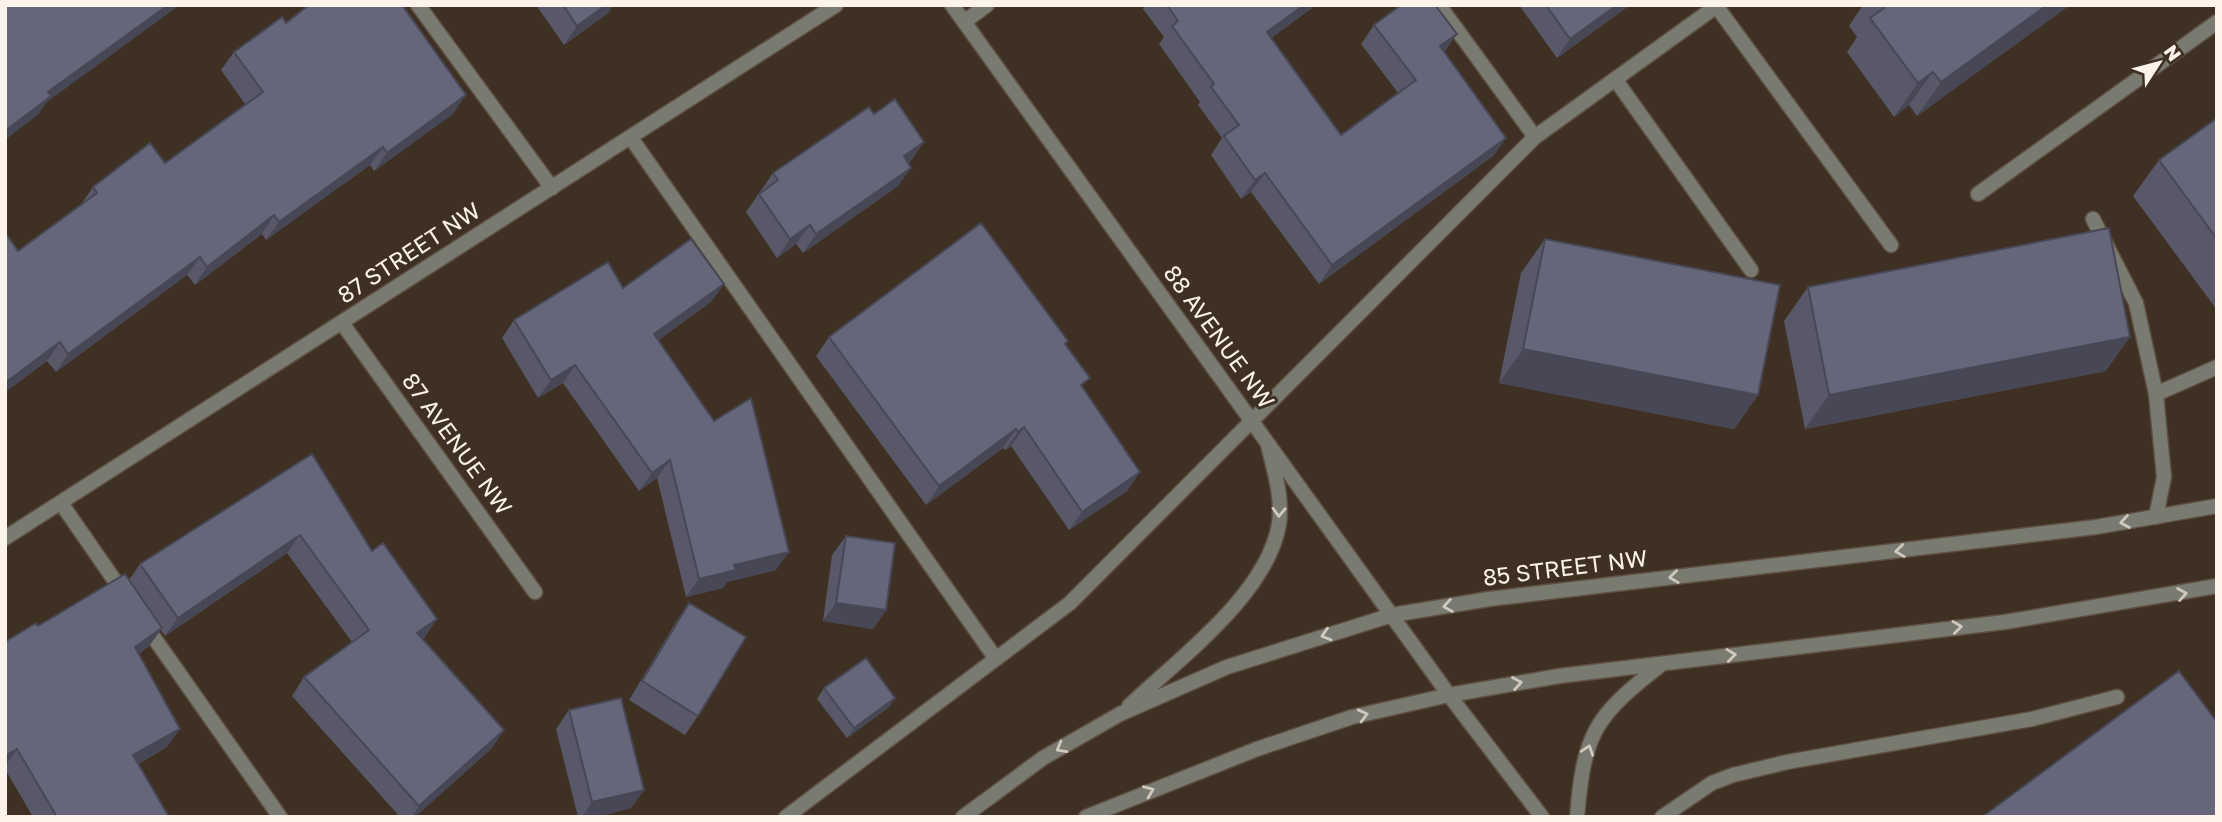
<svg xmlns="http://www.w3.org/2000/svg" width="2222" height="822" viewBox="0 0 2222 822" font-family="'Golos Text',sans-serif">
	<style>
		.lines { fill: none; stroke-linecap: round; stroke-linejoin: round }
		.service-casing { stroke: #5d4f42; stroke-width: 17 }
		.minor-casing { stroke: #5d4f42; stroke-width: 17 }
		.tertiary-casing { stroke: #5d4f42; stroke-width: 17 }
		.service { stroke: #797a70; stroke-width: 14 }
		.minor { stroke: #797a70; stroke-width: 14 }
		.tertiary { stroke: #797a70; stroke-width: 14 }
		.wall { fill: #585869 }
		.shaded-wall { fill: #474755 }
		.building { fill: #66667a; stroke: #474755; stroke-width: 2 }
		.oneway { stroke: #cfc9bf }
		.labels { text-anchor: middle; stroke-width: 6; stroke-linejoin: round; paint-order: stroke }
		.street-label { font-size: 23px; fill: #fdf3ea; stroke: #3e3022 }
	</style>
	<rect width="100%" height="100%" fill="#3e3022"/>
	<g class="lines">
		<defs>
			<path id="service" d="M 418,5 L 552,188
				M 1439,5 L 1535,137
				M 1717,7 L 1891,245
				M 1615,79 L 1751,270
				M 631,138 L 996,659
				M 1978,194 L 2217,22
				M 2093,219 L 2136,303 L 2156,394 L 2164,477 L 2156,517
				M 2156,394 L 2217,367
				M 61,503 L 124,594
				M 145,625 L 280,817
				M 1449,695 L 1542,817
				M 786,817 L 1070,603 L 1535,137 L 1718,5
				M 1662,817 L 1712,783 L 1733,775 L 1787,762 L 2032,719 L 2117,697"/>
			<path id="minor" d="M 952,5 L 1449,695
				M 964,22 L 987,5
				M 342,323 L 535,592
				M 5,538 L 836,5"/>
			<path id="tertiary" d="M 1129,706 C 1179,658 1267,595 1279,524 C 1283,497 1274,471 1268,445
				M 963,817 L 1043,758 L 1120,714 L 1227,667 L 1392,615 L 1489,599 L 2096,527 L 2217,506
				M 1086,817 L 1257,749 L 1352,717 L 1449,695 L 1559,676 L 2005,622 L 2217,586
				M 1577,817 C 1584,732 1595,716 1662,664"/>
		</defs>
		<use href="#service" class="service-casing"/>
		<use href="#minor" class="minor-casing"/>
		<use href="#tertiary" class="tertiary-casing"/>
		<use href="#service" class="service"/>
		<use href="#minor" class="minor"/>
		<use href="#tertiary" class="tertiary"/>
	</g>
	<path class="wall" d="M 309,5 L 406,5 L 404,8 L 453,114 L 374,171 L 370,165 L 266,240 L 262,234 L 195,285 L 187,275 L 56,372 L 47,361 L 5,392 L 5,232 L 18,251 L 80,206 L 93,187 L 165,163 L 245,104 L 221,70 L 234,52 L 286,23 Z
		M 536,5 L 613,5 L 608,13 L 564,45 Z
		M 1145,5 L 1316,5 L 1271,38 L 1341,135 L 1398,93 L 1361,44 L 1374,25 L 1444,52 L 1506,138 L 1493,156 L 1319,284 L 1251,192 L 1241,199 L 1211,155 L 1222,138 L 1198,105 L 1200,102 L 1159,44 L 1164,37 L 1143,9 Z
		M 1519,5 L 1630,5 L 1557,58 Z
		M 1863,5 L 2070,5 L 1917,116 L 1909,105 L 1894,117 L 1847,52 L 1857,37 L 1849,26 Z
		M 2217,118 L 2217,310 L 2133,196 L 2159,160 Z
		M 911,161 L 908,163 L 898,186 L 803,253 L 796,244 L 777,258 L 746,212 L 773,173 Z
		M 1545,239 L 1758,395 L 1734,429 L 1499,383 L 1521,273 Z
		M 724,284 L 711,302 L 658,340 L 776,570 L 727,582 L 723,588 L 686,597 L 657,478 L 639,491 L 563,383 L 538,398 L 502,338 L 514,320 L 623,288 Z
		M 1808,287 L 2106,371 L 1805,429 L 1784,321 Z
		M 829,337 L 1068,341 L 1066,345 L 1083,388 L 1140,472 L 1127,491 L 1069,530 L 1011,446 L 1005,450 L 1003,448 L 926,505 L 816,356 Z
		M 312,454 L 425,637 L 422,639 L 504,730 L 491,749 L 415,817 L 400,817 L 292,696 L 304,677 L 352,642 L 287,553 L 165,636 L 161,630 L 149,646 L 139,654 L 167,747 L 138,764 L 169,817 L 33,817 L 5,769 L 5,642 L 129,580 L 140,564 Z
		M 846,536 L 886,610 L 873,629 L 823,621 L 832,555 Z
		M 689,603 L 698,716 L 685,735 L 629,700 L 676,622 Z
		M 824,688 L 895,698 L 888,708 L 847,738 L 817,699 Z
		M 569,710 L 644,790 L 631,808 L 597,817 L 578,817 L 556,729 Z"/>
	<path class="shaded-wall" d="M 168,5 L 180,5 L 47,102 L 38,115 L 5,140 L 5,131 L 48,92 Z
		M 606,5 L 613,5 L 608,13 L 564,45 L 577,26 Z
		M 1304,5 L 1316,5 L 1254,51 L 1267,32 Z
		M 1617,5 L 1630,5 L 1557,58 L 1570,39 Z
		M 2047,5 L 2070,5 L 1917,116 L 1941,82 Z
		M 1457,34 L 1444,53 L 1440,46 Z
		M 1933,72 L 1909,105 L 1894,117 L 1918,83 Z
		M 466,95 L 453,114 L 374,171 L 387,153 Z
		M 1506,138 L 1493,156 L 1319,284 L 1332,265 Z
		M 924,142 L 911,161 L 891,175 L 904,156 Z
		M 383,147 L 370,165 L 266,240 L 279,222 Z
		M 911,168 L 898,186 L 803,253 L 816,234 Z
		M 1265,173 L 1251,192 L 1241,199 L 1255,180 Z
		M 274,215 L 262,234 L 195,285 L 207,267 Z
		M 810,225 L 796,244 L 777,258 L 790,239 Z
		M 200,257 L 187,275 L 56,372 L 68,354 Z
		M 724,284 L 711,302 L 641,353 L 654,334 Z
		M 2130,337 L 2106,371 L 1805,429 L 1829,395 Z
		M 60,342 L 47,361 L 5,392 L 5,383 Z
		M 1523,349 L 1758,395 L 1734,429 L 1499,383 Z
		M 575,365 L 563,383 L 538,398 L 551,380 Z
		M 1024,427 L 1011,446 L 1005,450 L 1018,432 Z
		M 1016,429 L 1003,448 L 926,505 L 939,486 Z
		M 670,460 L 657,478 L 639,491 L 652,473 Z
		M 1140,472 L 1127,491 L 1069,530 L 1082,512 Z
		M 300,535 L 287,553 L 165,636 L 178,618 Z
		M 789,552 L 776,570 L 727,582 L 723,588 L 686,597 L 699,579 L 734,565 Z
		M 836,603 L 886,610 L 873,629 L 823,621 Z
		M 437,619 L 425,637 L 405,651 L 417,633 Z
		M 162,628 L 149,646 L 122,666 L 135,647 Z
		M 895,698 L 888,708 L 847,738 L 854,728 Z
		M 180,729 L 167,747 L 120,774 L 133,755 Z
		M 504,730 L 491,749 L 415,817 L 412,817 L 419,806 Z
		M 17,749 L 5,766 L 5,756 Z
		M 644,790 L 631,808 L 597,817 L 582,817 L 592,802 Z"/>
	<path class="building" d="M 5,5 L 168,5 L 48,92 L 51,96 L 5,131 Z
		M 309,5 L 402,5 L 466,95 L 387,153 L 383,147 L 279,222 L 274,215 L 207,267 L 200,257 L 68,354 L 60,342 L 5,383 L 5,232 L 18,251 L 97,193 L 93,187 L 150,143 L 165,163 L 263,92 L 234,52 L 282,17 L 286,23 Z
		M 563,5 L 606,5 L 577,26 Z
		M 1167,5 L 1304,5 L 1267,32 L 1341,135 L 1416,80 L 1374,25 L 1401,5 L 1435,5 L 1457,34 L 1440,46 L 1506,138 L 1332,265 L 1265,173 L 1255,180 L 1224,136 L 1239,125 L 1211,87 L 1214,84 L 1172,26 L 1178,21 Z
		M 1546,5 L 1617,5 L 1570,39 Z
		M 1883,5 L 2047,5 L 1941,82 L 1933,72 L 1918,83 L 1870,18 L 1884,8 Z
		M 895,99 L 924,142 L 904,156 L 911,168 L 816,234 L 810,225 L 790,239 L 759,194 L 778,180 L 773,173 L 869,107 L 874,114 Z
		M 2217,118 L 2217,239 L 2159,160 Z
		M 981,223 L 1068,341 L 1065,344 L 1090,378 L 1081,385 L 1140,472 L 1082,512 L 1024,427 L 1018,432 L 1016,429 L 939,486 L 829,337 Z
		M 2109,228 L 2130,337 L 1829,395 L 1808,287 Z
		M 691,239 L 724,284 L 654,334 L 714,421 L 751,398 L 789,552 L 734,565 L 736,570 L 699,579 L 670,460 L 652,473 L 575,365 L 551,380 L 514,320 L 608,262 L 623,288 Z
		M 1545,239 L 1780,285 L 1758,395 L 1523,349 Z
		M 312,454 L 372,551 L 383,543 L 437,619 L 417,633 L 504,730 L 419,806 L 304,677 L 369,630 L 300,535 L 178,618 L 140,564 Z
		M 846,536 L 895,543 L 886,610 L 836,603 Z
		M 125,574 L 162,628 L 135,647 L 180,729 L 133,755 L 169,817 L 57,817 L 17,749 L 5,756 L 5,642 L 36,623 L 38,626 Z
		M 689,603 L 746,637 L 698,716 L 642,681 Z
		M 866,658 L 895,698 L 854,728 L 824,688 Z
		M 2179,671 L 2217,722 L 2217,817 L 1982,817 Z
		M 621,698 L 644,790 L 592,802 L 569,710 Z"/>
	<defs><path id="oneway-chevron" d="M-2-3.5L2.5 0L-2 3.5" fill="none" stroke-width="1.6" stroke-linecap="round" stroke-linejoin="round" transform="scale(1.75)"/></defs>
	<g class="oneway">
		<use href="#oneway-chevron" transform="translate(1279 512) rotate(92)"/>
		<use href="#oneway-chevron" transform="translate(2125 522) rotate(171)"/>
		<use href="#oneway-chevron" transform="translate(1900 551) rotate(173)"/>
		<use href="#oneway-chevron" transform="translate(1674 577) rotate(173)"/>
		<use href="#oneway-chevron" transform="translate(2182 594) rotate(-9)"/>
		<use href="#oneway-chevron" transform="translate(1448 606) rotate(170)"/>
		<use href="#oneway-chevron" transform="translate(1957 627) rotate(-7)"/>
		<use href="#oneway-chevron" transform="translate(1326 635) rotate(163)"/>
		<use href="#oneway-chevron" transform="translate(1731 655) rotate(-7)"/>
		<use href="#oneway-chevron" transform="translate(1517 683) rotate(-10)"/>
		<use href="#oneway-chevron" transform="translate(1363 715) rotate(-14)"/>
		<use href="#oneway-chevron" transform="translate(1061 748) rotate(150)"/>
		<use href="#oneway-chevron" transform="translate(1588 750) rotate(-72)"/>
		<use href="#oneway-chevron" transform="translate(1149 791) rotate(-22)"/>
	</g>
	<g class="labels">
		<g class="street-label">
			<text transform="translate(409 253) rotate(-33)" y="8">87 STREET NW</text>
			<text transform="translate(1219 337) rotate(54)" y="8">88 AVENUE NW</text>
			<text transform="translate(457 444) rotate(54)" y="8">87 AVENUE NW</text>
			<text transform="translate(1565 568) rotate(-7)" y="8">85 STREET NW</text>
		</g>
	</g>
	<rect width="2222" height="822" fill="none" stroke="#fdf3ea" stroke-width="14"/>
	<g transform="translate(2159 63) rotate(54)" stroke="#3e3022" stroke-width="5" paint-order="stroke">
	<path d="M0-5L12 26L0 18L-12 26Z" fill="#fdf3ea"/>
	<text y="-10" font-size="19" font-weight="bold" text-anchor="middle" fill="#fdf3ea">N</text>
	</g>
</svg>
